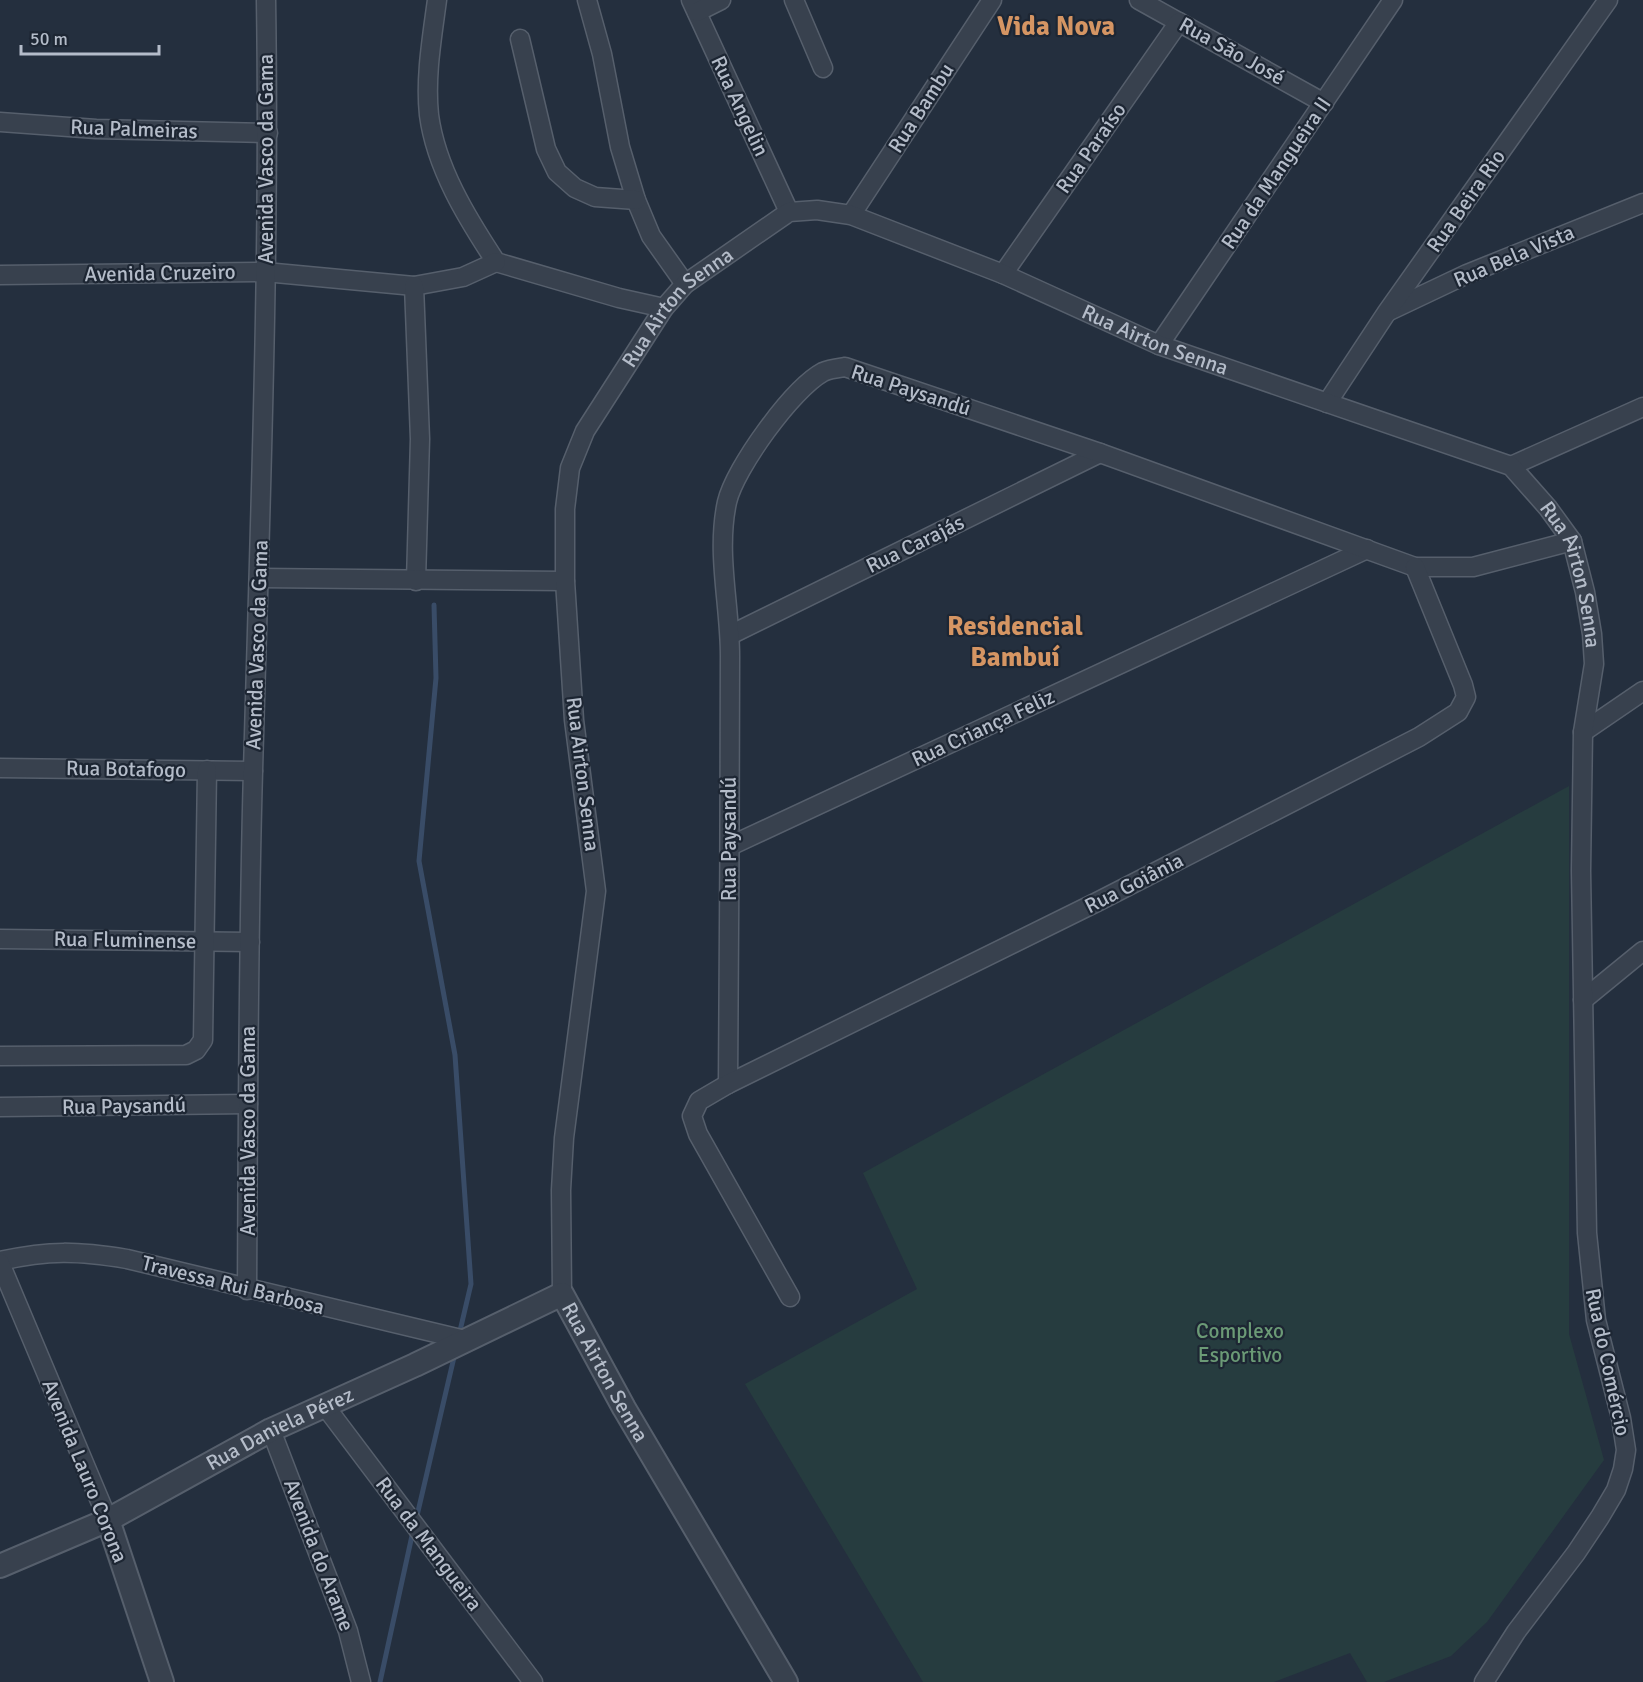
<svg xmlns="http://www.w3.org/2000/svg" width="1643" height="1682" viewBox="0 0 1643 1682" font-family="Signika,sans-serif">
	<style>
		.green { fill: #263c3f }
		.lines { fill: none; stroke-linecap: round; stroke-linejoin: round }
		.stream { stroke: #394c67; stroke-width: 5 }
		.minor-casing { stroke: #565f6c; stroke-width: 21 }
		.tertiary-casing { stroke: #565f6c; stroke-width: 26 }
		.minor { stroke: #38414e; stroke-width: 18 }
		.tertiary { stroke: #38414e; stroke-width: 22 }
		.labels { text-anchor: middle; stroke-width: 4.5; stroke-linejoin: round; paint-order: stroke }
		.street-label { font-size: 21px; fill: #b4bcc9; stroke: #1d2633 }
		.park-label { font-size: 21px; fill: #6b9a76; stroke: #1d2633 }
		.district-label { font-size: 27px; font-weight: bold; fill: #d59563; stroke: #1d2633 }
	</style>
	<rect width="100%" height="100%" fill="#242f3e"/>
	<path class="green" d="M 1569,786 L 1569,1334 L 1604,1460 L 1487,1622 L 1451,1656 L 1384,1682 L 1367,1682 L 1350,1653 L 1274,1682 L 923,1682 L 745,1384 L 917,1289 L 863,1173 Z"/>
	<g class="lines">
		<path class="stream" d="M 434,605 L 436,678 L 419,861 L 455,1055 L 471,1284 L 459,1335
			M 416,1520 L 455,1353
			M 380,1682 L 413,1531"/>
		<defs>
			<g id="minor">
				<path d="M 437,0 C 432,38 425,77 429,115 C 436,168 467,218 496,262 L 619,298 L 664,308"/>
				<path d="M 587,0 L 602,54 L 620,147 L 636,200 L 651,236 L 685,284"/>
				<path d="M 691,0 L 789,212"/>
				<path d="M 794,0 L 823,68"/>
				<path d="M 1139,0 L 1324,103"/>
				<path d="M 697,12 L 721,0"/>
				<path d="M 520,39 L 546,149 L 557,172 L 575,188 L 595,197 L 636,200"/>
				<path d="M 0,122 L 96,129 L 268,133"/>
				<path d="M 851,215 L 992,0"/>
				<path d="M 1003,274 L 1179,22"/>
				<path d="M 0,275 L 265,272 L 414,286 L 463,277 L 496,262"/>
				<path d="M 414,286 L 420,439 L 416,581"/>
				<path d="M 1389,311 L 1467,274 L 1643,203"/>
				<path d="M 1159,345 L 1393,0"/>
				<path d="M 1327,403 L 1387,312 L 1608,0"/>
				<path d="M 1511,466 L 1643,407"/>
				<path d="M 260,578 L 565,581"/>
				<path d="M 730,635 L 1100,453"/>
				<path d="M 1583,732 L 1643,691"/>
				<path d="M 0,768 L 253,771"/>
				<path d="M 730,846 L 1367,549"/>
				<path d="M 0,939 L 250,942"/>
				<path d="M 1583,1000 L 1643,951"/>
				<path d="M 0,1056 L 186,1055 L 196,1050 L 203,1040 L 207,770"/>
				<path d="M 728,1084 C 729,941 730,799 730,656 C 730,604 716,553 727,502 C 735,468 792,389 823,372 C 829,369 838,368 845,367 L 1100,453 L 1415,567 L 1473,567 L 1572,541"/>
				<path d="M 0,1107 L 248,1104"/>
				<path d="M 0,1261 C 50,1250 77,1251 127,1259 L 465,1340"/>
				<path d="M 0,1263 L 108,1520"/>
				<path d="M 247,1290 C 248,1117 248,944 253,771 C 260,514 270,257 266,0"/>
				<path id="s1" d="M 562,1294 L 561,1190 L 564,1138 L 596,891 L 574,720 L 565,581 L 565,509 L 570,468 L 585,431 L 664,308 L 685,284 L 789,212 L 817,210 L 851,215 L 1003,274 L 1159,345 L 1511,466 L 1548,508 L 1572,541 L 1585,592 L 1592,634 L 1594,664 L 1583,732 L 1581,871 L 1587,1233 L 1596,1320 L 1621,1418 L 1626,1450 L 1623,1469 L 1616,1490 L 1600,1517 L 1576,1553 L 1516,1632 L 1484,1682"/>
				<path d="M 790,1297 L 698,1134 L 692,1116 L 699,1101 L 728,1084 L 1097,902 L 1419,737 L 1458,712 L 1466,697 L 1463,685 L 1415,567"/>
				<path d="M 325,1406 L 533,1682"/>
				<path d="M 271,1430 L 348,1631 L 361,1682"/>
			</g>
			<g id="tertiary">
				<path d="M 108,1520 L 162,1682"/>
				<path id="s2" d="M 0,1566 L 108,1520 L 271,1430 L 415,1365 L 562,1294 L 624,1408 L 786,1682"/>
			</g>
		</defs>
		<use href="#minor" class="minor-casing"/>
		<use href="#tertiary" class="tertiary-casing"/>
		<use href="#minor" class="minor"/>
		<use href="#tertiary" class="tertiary"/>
	</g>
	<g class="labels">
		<g class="street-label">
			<text transform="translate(1232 51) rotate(29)" y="7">Rua São José</text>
			<text transform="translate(740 106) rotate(65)" y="7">Rua Angelin</text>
			<text transform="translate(921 108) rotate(-57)" y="7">Rua Bambu</text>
			<text transform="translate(134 129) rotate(2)" y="7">Rua Palmeiras</text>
			<text transform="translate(1091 148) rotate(-55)" y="7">Rua Paraíso</text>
			<text transform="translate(266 159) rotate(-90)" y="7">Avenida Vasco da Gama</text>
			<text transform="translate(1276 173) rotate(-56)" y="7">Rua da Mangueira II</text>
			<text transform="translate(1466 201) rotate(-55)" y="7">Rua Beira Rio</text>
			<text transform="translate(1514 256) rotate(-23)" y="7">Rua Bela Vista</text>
			<text transform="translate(160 273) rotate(-1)" y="7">Avenida Cruzeiro</text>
			<text dy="7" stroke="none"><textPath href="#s1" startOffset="1026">Rua Airton Senna</textPath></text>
			<text dy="7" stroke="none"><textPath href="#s1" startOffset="1566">Rua Airton Senna</textPath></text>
			<text transform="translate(911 390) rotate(18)" y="7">Rua Paysandú</text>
			<text transform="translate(915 544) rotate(-26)" y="7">Rua Carajás</text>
			<text dy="7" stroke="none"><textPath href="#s1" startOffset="2072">Rua Airton Senna</textPath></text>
			<text transform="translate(257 645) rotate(-88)" y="7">Avenida Vasco da Gama</text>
			<text transform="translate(983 728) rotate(-25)" y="7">Rua Criança Feliz</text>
			<text transform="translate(126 769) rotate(1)" y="7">Rua Botafogo</text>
			<text transform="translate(583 774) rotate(83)" y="7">Rua Airton Senna</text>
			<text transform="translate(729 839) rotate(-90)" y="7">Rua Paysandú</text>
			<text transform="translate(1134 883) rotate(-27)" y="7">Rua Goiânia</text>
			<text transform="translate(125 940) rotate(1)" y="7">Rua Fluminense</text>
			<text transform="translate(124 1106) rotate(-1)" y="7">Rua Paysandú</text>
			<text transform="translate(248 1131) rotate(-90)" y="7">Avenida Vasco da Gama</text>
			<text transform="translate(233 1285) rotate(14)" y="7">Travessa Rui Barbosa</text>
			<text transform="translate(1608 1362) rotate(78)" y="7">Rua do Comércio</text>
			<text dy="7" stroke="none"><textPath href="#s2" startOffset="714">Rua Airton Senna</textPath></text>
			<text dy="7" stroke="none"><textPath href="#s2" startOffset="312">Rua Daniela Pérez</textPath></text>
			<text transform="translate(85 1471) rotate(68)" y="7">Avenida Lauro Corona</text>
			<text transform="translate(429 1544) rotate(53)" y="7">Rua da Mangueira</text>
			<text transform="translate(319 1555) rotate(69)" y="7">Avenida do Arame</text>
		</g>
		<g class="park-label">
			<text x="1240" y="1338">Complexo<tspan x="1240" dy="24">Esportivo</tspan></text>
		</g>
		<g class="district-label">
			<text x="1056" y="35">Vida Nova</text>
			<text x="1015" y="635">Residencial<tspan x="1015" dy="31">Bambuí</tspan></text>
		</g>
	</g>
	<path d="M21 45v9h138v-9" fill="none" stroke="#b4bcc9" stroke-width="3"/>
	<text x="30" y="45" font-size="18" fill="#b4bcc9" stroke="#1d2633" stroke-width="4.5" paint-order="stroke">50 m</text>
</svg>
